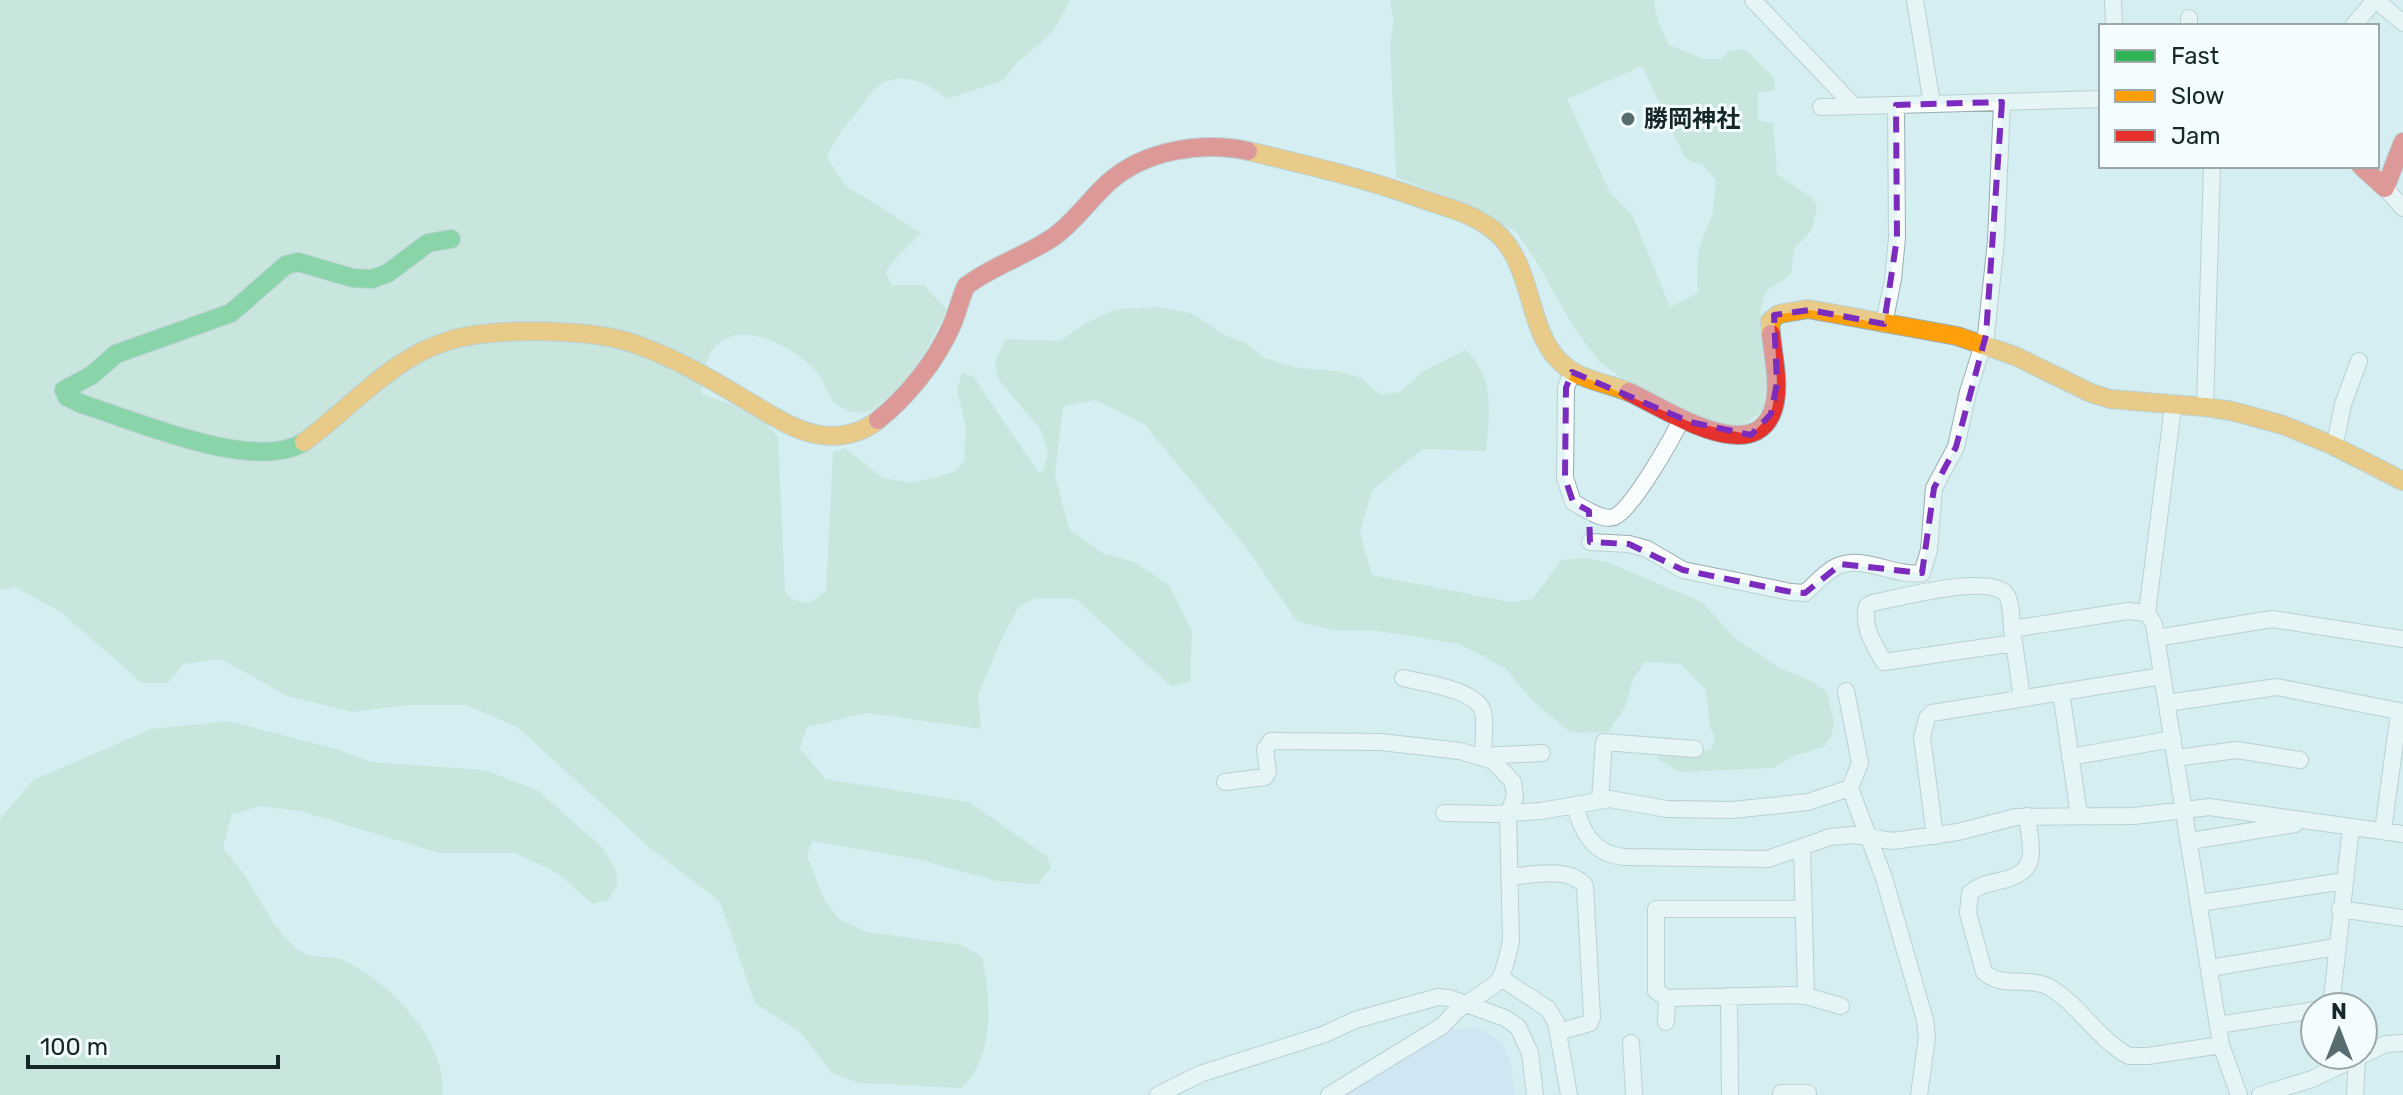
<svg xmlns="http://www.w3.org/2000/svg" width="2403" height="1095" viewBox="0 0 2403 1095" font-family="Rubik,'Noto Sans JP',sans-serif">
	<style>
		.green { fill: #bbdcc8; fill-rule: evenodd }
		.water { fill: #cadcf4 }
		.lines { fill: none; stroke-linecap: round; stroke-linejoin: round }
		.street-casing { stroke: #99adaf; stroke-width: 18 }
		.fast-casing { stroke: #99adaf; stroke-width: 20 }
		.slow-casing { stroke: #99adaf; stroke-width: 20 }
		.jam-casing { stroke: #99adaf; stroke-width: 20 }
		.street { stroke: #f9fcfd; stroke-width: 16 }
		.fast { stroke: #30b455; stroke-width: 18 }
		.slow { stroke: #ff9f0a; stroke-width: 18 }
		.jam { stroke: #e5322d; stroke-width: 18 }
		.marked { fill: none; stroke: #7b2cbf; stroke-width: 6; stroke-dasharray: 16 10; stroke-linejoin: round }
		.poi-dot { fill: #586d6f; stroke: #f4fdfe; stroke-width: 3 }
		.labels { text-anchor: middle; stroke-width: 6; stroke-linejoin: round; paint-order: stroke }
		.poi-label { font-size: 24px; font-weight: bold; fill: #152729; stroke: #f4fdfe; text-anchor: start }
	</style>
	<rect width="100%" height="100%" fill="#d5eef1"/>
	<path class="green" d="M 0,0 L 1071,0 L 1051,34 L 1017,63 L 1002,81 L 947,99 C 927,81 896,68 874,90 C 868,96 864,104 859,110 C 843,129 837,135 827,157 L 845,185 L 921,233 L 893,261 L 886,272 L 891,285 L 924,285 L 947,310 C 930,343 915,377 885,400 C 881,403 875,409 870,411 C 858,415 845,411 836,404 C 826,396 825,381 817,372 C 797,350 747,320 719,343 C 704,355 703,377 702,394 C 729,405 762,412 778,438 L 785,591 L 793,600 L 809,603 L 826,591 L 833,452 L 845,448 L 883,478 L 913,483 L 956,471 L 964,460 L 966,427 L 957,390 L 962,373 L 973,376 L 1038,472 L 1043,471 L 1048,453 L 1041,430 L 998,379 L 995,361 L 1006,339 L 1060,341 L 1088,322 L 1116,309 L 1157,307 L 1191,313 L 1227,336 L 1247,343 L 1264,358 L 1299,368 L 1339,371 L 1361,378 L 1381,395 L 1400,392 L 1424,371 L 1466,350 C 1496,380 1489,412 1486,451 L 1422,449 L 1372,491 L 1360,532 L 1372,575 L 1510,602 L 1533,599 L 1561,560 L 1586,558 L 1607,562 L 1702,602 L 1737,640 L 1780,668 L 1811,681 L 1827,692 L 1834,722 L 1831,737 L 1824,747 L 1793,756 L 1774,768 L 1680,772 L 1656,758 L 1659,753 L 1700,752 L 1712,748 L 1715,737 L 1710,728 L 1706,690 L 1681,664 L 1645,662 L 1633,679 L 1625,707 L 1608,732 L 1571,733 L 1533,701 L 1505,668 L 1459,644 L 1378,631 L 1332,630 L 1297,621 L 1245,546 L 1144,424 L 1095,400 L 1063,406 L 1055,475 L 1069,529 L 1102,553 L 1135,562 L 1170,586 L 1192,632 L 1190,681 L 1172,687 L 1076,599 L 1035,598 L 1018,608 L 1003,636 L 978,695 L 981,729 L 867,713 L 807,727 L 800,748 L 825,779 L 969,802 L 1047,856 L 1051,868 L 1038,884 L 996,881 L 921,860 L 812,841 L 807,856 L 824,899 L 839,919 L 867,932 L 962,945 L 982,957 C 991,1001 996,1052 962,1088 L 859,1083 L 832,1073 L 800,1032 L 755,1003 L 720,902 L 649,847 L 517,727 L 465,705 L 411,705 L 352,712 L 287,696 L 221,659 L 184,664 L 168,683 L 142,683 L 62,613 L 15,587 L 0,590 Z
		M 1390,0 L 1654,0 L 1658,21 L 1669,45 L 1704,59 L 1721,59 L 1730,50 L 1746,50 L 1774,77 L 1775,91 L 1758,92 L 1758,121 L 1773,123 L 1777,174 L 1812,198 L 1817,205 L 1812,230 L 1794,249 L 1791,274 L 1765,292 L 1761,307 L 1760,330 L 1770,367 L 1763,409 L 1746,425 L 1736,427 L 1706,422 L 1627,383 L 1599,361 L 1574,328 L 1535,259 L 1516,232 L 1469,206 L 1396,177 L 1390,45 L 1394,20 ZM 1642,66 L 1684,156 L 1691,162 L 1703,165 L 1716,180 L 1713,213 L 1700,245 L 1697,265 L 1698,293 L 1670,307 L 1633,216 L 1611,194 L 1567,99 Z
		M 228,721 L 336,749 L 371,762 L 484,770 L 537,790 L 602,847 L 615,868 L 618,884 L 608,900 L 593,904 L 557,873 L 515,853 L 439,853 L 300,811 L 260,806 L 232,814 L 223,848 C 231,858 239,867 246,877 C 262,903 275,932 300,951 C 312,960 334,954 347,962 C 391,985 448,1041 442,1095 L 0,1095 L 0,819 L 33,780 L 151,729 Z"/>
	<path class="water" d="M 1449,1029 C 1459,1031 1472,1026 1481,1030 C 1511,1040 1512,1069 1515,1095 L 1342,1095 Z"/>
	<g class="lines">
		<defs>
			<path id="street" d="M 1753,0 L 1854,106
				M 1915,0 L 1932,104 L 2101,99
				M 2113,0 L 2114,26
				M 2376,0 L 2403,23
				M 2189,18 L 2189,26
				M 2353,26 L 2375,0
				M 1821,107 L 1932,104
				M 2385,188 L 2403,208
				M 1884,324 L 1893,279 L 1897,238 L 1896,105
				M 1572,372 L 1566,388 L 1565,478 L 1573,502 C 1584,508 1602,521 1614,517 C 1632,510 1673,437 1682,418
				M 2173,407 L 2147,613 L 2154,624 L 2221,1045 L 2239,1095
				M 2205,407 L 2212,166
				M 2335,444 L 2343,404 L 2359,361
				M 1590,542 L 1629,544 L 1647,549 L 1683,570 L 1791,592 L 1805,593 C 1815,584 1827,570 1840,565 C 1866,556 1895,577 1922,573 L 1929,550 L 1934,488 L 1956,447 L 1968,392 L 1986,335 L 1996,241 L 2002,102
				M 2012,629 C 2011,619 2012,599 2004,592 C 1982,575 1899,598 1872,603 L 1867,606 C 1862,628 1874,644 1884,662 L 2014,643
				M 2156,638 L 2272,619 L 2403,639
				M 1403,678 C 1423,683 1477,689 1483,712 C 1486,724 1483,743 1483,756 L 1542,753
				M 2061,692 L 2079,815
				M 2022,698 L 2012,629 L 2128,611 L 2147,613
				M 2167,703 L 2277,687 L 2403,712
				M 2070,757 L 2173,739
				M 2176,758 L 2237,750 L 2300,760
				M 1225,782 L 1265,777 L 1268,772 L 1265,749 L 1271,741 L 1381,742 L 1460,751 L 1493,761 L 1513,782 L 1515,797 L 1508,814 L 1511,941 L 1507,958 L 1501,978 L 1493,986 L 1457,1010 L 1442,1026 L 1329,1095
				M 1850,788 L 1884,878 L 1925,1020 L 1927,1037 L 1919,1095
				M 1600,800 L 1604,742 L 1695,749
				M 1575,806 C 1582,833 1594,854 1624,857 L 1768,859 L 1830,837 L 1854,835 L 1893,841 L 1958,832 L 2016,817 L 2134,816 L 2209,807 L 2403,834
				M 1444,813 L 1495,814 L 1541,811 L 1610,799 L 1667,809 L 1732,810 L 1808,802 L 1850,788 L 1860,763 L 1846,691
				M 2027,816 C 2031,851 2041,872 1999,881 C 1987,884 1979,885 1970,893 L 1968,913 L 1984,972 C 2002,989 2028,976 2049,987 C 2079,1004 2098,1040 2129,1056 L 2148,1056 L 2221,1045
				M 2383,831 L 2399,712
				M 1935,836 L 1922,737 L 1927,718 L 1932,713 L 2162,676
				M 2190,841 L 2295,824
				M 1802,848 L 1806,996
				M 1509,877 C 1532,875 1570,866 1585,886 L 1592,1017 L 1590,1023 L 1558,1032
				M 2200,903 L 2344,881
				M 1804,909 L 1656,909 L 1656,991 L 1667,998 L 1790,995 L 1806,996 L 1841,1006
				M 2340,909 L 2403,918
				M 2210,968 L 2336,947
				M 1501,978 L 1548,1009 L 1556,1022 L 1569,1095
				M 1729,996 L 1730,1095
				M 2331,1007 L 2351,827
				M 1666,1022 L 1667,998
				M 2218,1025 L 2315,1010
				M 1631,1043 L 1634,1095
				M 2363,1055 L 2386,1044 L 2403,1043
				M 1781,1093 L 1808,1093
				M 1158,1095 L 1200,1074 L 1325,1034 L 1355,1020 L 1438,997 L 1449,998 L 1505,1018 L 1518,1027 L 1530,1053 L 1535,1095
				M 2260,1095 L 2312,1079 L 2362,1055
				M 2355,1095 L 2357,1058"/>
			<path id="fast" d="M 304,442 C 255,473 136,421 82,404 L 67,397 L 64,390 L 92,375 L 116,354 L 231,313 L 286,265 L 298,262 L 353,278 L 372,279 L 388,273 L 428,243 L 451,239"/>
			<path id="slow" d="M 1248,151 C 1308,165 1367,179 1425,200 C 1452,209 1481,216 1501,237 C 1535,273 1527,337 1566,367 C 1584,381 1608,383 1629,392
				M 1771,334 L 1770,321 L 1779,314 L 1808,309 L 1957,336 L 2015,356 L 2091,393 L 2110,399 L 2205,407 L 2232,411 L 2283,425 L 2332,445 L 2403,481
				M 304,442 C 351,408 391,358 448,341 C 490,327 587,329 629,342 C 672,356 711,379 749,402 C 770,414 791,429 815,434 C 837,439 861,434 878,420"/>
			<path id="jam" d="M 2361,166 L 2385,188 L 2403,142
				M 1629,392 C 1665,408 1761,474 1775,402 C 1779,380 1773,356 1771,334
				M 878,420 C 907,397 936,361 951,327 C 957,314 960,299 966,286 C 992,266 1025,256 1052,238 C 1074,223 1089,200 1109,182 C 1145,150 1202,141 1248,151"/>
		</defs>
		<use href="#street" class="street-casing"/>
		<use href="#fast" class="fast-casing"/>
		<use href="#slow" class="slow-casing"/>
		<use href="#jam" class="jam-casing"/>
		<use href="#street" class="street"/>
		<use href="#fast" class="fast"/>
		<use href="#slow" class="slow"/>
		<use href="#jam" class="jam"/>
	</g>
	<path d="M0 0H2403V1095H0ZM 2002,102 L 1986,335 L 1956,447 L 1934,488 L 1922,573 L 1841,564 L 1805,593 L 1791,592 L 1683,570 L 1629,544 L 1590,542 L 1589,511 L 1573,502 L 1565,478 L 1566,388 L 1572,372 L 1690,422 L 1751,435 L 1771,414 L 1777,383 L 1774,315 L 1810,310 L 1884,324 L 1897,238 L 1896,105 Z" fill="#d5eef1" fill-opacity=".55" fill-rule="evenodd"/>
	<path class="marked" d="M 2002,102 L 1986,335 L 1956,447 L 1934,488 L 1922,573 L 1841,564 L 1805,593 L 1791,592 L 1683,570 L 1629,544 L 1590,542 L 1589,511 L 1573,502 L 1565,478 L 1566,388 L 1572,372 L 1690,422 L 1751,435 L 1771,414 L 1777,383 L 1774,315 L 1810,310 L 1884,324 L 1897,238 L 1896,105 Z"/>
	<circle class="poi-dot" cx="1628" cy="119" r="8"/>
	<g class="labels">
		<g class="poi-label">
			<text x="1644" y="127">勝岡神社</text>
		</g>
	</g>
	<rect x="2099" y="24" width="280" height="144" fill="#f4fdfe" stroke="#9ba7a9" stroke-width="2"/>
	<rect x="2115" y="50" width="40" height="12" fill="#30b455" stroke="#9ba7a9" stroke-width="2"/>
	<text x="2171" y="64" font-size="24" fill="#152729">Fast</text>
	<rect x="2115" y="90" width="40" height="12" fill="#ff9f0a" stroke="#9ba7a9" stroke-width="2"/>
	<text x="2171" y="104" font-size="24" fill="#152729">Slow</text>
	<rect x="2115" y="130" width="40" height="12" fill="#e5322d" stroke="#9ba7a9" stroke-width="2"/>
	<text x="2171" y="144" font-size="24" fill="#152729">Jam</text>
	<g transform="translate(2339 1031)"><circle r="38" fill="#f4fdfe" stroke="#9ba7a9" stroke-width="2"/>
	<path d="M0-6L14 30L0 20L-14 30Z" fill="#586d6f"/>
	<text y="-12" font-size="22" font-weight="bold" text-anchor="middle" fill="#152729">N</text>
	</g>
	<path d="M28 1055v12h250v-12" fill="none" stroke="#152729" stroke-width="4"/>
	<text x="40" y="1055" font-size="24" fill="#152729" stroke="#f4fdfe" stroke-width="6" paint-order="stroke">100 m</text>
</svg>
